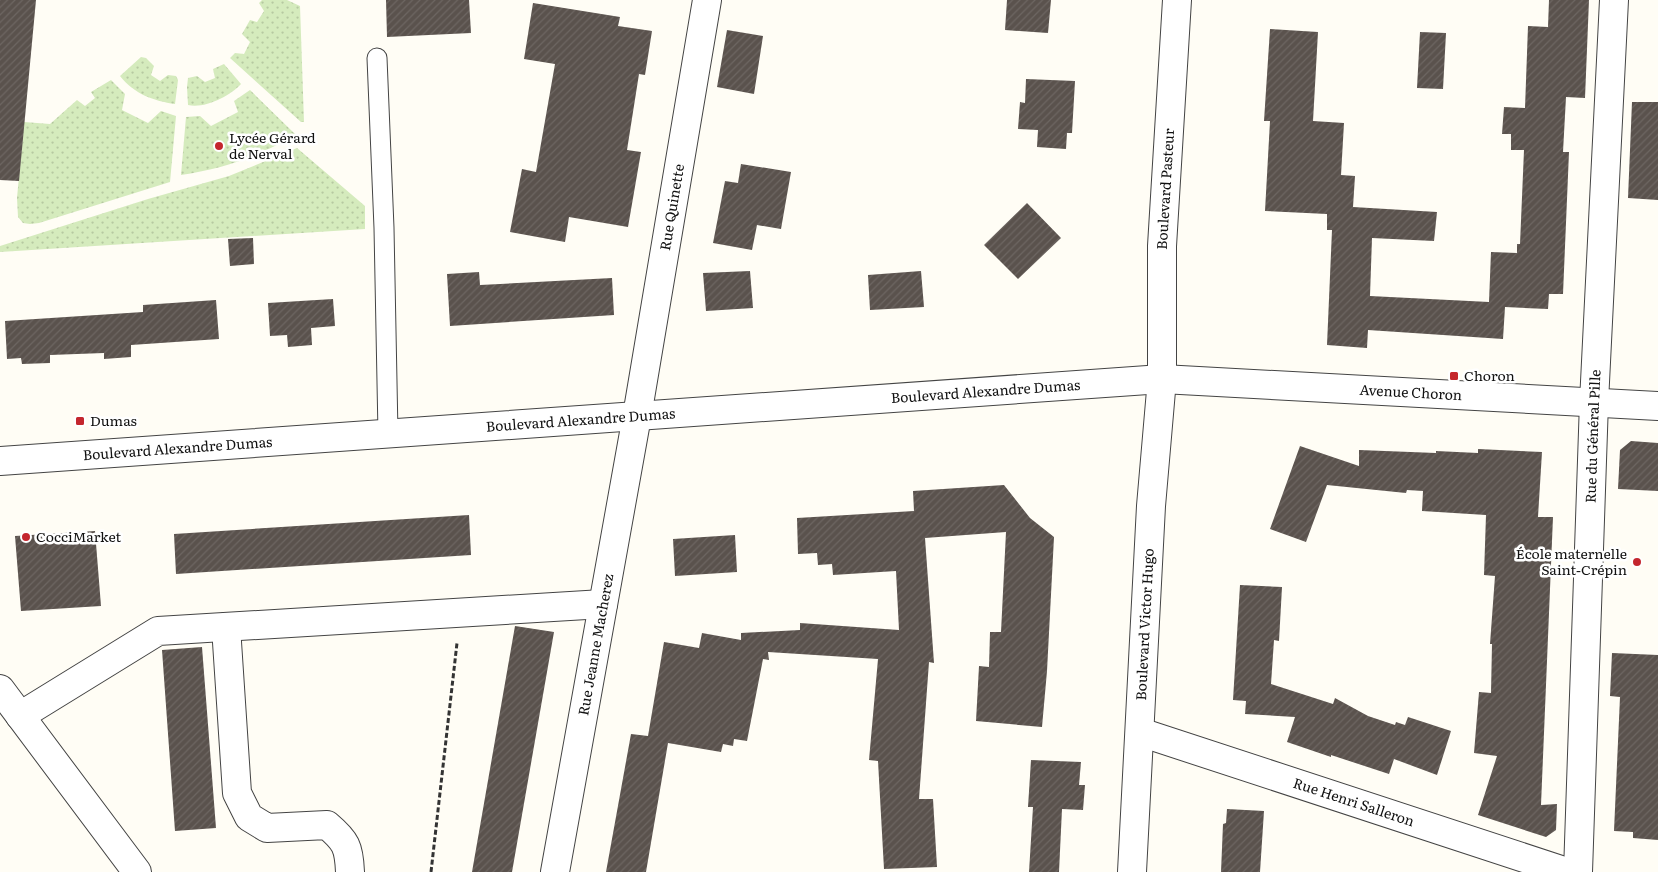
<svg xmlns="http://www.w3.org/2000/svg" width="1658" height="872" viewBox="0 0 1658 872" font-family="Literata,serif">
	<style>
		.grass { fill: url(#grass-dots) }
		.building { fill: url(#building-hatch) }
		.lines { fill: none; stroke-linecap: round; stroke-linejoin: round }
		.service-casing { stroke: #444; stroke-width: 21 }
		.minor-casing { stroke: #444; stroke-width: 30 }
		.path { stroke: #333; stroke-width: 3; stroke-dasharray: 5 2.5; stroke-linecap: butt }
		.service { stroke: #fff; stroke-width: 19 }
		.minor { stroke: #fff; stroke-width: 28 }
		.poi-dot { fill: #c4262e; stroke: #fff; stroke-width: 2 }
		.labels { text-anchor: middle; stroke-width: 5; stroke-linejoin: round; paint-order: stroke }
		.poi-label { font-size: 14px; fill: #111; stroke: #fff; text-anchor: start }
		.street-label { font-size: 14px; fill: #111; stroke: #fff }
	</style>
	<defs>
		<pattern id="grass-dots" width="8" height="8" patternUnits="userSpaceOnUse" patternTransform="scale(1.25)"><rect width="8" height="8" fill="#d5ebbd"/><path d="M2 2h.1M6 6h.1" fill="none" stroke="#b6c8a1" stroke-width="1.8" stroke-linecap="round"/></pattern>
		<pattern id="building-hatch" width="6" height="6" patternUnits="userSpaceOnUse" patternTransform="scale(1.25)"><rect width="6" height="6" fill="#5a524d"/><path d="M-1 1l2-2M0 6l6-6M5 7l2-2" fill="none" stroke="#6d6662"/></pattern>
	</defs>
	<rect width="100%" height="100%" fill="#fffdf5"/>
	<path class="grass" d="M 262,0 L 287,0 L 300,6 L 304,122 L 301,122 L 230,58 L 235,53 L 244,54 L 250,42 L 242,34 L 250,20 L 257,22 L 264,11 L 259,3 Z
		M 141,57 L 146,58 L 154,66 L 151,75 L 160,81 L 168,75 L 176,76 L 178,80 L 175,104 C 154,101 134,94 120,76 Z
		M 224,64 L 241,84 C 230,96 205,109 188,105 L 187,87 L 188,78 L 197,76 L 205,82 L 215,78 L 213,69 Z
		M 111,80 L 125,94 L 122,110 L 148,123 L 161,111 L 176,116 L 170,182 L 39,223 L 30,224 L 23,223 L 18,217 L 17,198 L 24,122 L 50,124 L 77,100 L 85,106 L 95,98 L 91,92 Z
		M 250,90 L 295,134 C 260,157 222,169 181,175 L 186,117 L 200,116 L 211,126 L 238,112 L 234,101 Z
		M 297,148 L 365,206 L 365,229 L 0,252 L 0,246 L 148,199 L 229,176 Z"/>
	<path class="building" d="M 0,0 L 36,0 L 19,181 L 0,180 Z
		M 386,0 L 469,0 L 471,33 L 387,37 Z
		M 1007,0 L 1051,0 L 1048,33 L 1005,30 Z
		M 1549,0 L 1589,0 L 1585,98 L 1566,97 L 1563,152 L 1569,152 L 1563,294 L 1549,294 L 1548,309 L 1505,307 L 1503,339 L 1368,330 L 1367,348 L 1327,345 L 1332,230 L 1327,230 L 1327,214 L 1265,211 L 1270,121 L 1264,121 L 1270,29 L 1318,32 L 1313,121 L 1344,123 L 1341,175 L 1355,176 L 1353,207 L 1437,212 L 1434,241 L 1372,238 L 1370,296 L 1489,302 L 1491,252 L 1517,253 L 1517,244 L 1520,244 L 1524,150 L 1511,150 L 1511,134 L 1502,134 L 1504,107 L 1525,108 L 1528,26 L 1548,27 Z
		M 533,3 L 620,17 L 618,26 L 652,31 L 645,75 L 639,74 L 627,150 L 641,152 L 628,227 L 569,217 L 565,242 L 510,232 L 522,169 L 536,172 L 555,64 L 524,59 Z
		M 727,30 L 763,36 L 754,94 L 717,87 Z
		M 1420,32 L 1446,33 L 1443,89 L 1417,88 Z
		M 1026,79 L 1075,81 L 1072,133 L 1067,133 L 1066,149 L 1037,147 L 1038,130 L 1018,129 L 1020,102 L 1025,103 Z
		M 1632,102 L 1658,102 L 1658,200 L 1628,198 Z
		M 741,164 L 791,172 L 781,229 L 757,225 L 752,250 L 713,243 L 725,181 L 738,183 Z
		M 1027,203 L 1061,238 L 1018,279 L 984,245 Z
		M 253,238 L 254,264 L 230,266 L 228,239 Z
		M 750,271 L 753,308 L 706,311 L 703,273 Z
		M 921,271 L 924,307 L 870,310 L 868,275 Z
		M 479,272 L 480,285 L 612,278 L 614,315 L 450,326 L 447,274 Z
		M 333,299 L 335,326 L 311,328 L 312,345 L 288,347 L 287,335 L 270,336 L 268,303 Z
		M 216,300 L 219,339 L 131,345 L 131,357 L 104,359 L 104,353 L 50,355 L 50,363 L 22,364 L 21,358 L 7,359 L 5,321 L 143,312 L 143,305 Z
		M 1631,441 L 1658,443 L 1658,491 L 1618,489 L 1620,450 Z
		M 1300,446 L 1359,466 L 1359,450 L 1436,453 L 1436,451 L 1478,453 L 1478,449 L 1542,452 L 1538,517 L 1553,517 L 1541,805 L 1557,804 L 1556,830 L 1546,837 L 1478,815 L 1497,756 L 1474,753 L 1479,692 L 1491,693 L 1492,644 L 1490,644 L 1495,576 L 1484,575 L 1486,515 L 1422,511 L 1423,491 L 1407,490 L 1406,493 L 1327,485 L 1306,542 L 1270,529 Z
		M 1004,485 L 1030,518 L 1054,537 L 1047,671 L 1042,727 L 976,721 L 979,666 L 989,667 L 990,632 L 1001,632 L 1006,532 L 925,538 L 934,663 L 929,662 L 919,799 L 933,799 L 937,867 L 884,869 L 878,761 L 869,760 L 878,659 L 768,652 L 769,660 L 763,659 L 747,741 L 734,739 L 733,746 L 723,744 L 721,752 L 668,743 L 646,872 L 606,872 L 631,734 L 648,736 L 664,642 L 699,648 L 702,633 L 741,640 L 741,633 L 800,630 L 800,623 L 899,630 L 896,571 L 833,575 L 832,564 L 818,565 L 817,553 L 798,554 L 797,518 L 914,511 L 913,491 Z
		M 469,515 L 471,555 L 176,574 L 174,534 Z
		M 95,531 L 101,606 L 21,611 L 15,536 Z
		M 735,535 L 737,572 L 675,576 L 673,539 Z
		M 1240,585 L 1282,587 L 1279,641 L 1274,640 L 1271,684 L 1333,704 L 1335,698 L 1368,716 L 1395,725 L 1396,722 L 1405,725 L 1408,717 L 1451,731 L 1437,775 L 1394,759 L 1389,774 L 1331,755 L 1331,757 L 1287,742 L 1295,717 L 1245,714 L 1246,701 L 1233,700 Z
		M 515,626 L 554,632 L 512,872 L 472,872 Z
		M 202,647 L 216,828 L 175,831 L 162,650 Z
		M 1612,653 L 1658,655 L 1658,840 L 1633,838 L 1633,832 L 1614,831 L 1620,697 L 1610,696 Z
		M 1031,760 L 1081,762 L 1079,785 L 1085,785 L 1083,810 L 1062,809 L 1059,872 L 1029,872 L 1033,807 L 1028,807 Z
		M 1227,809 L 1264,811 L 1260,872 L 1221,872 L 1223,824 L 1226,823 Z"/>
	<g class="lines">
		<defs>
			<path id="service" d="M 377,58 L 384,228 L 388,433"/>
			<g id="minor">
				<path id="s1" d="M 0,461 L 1162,379 L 1658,406"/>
				<path d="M 226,627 L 237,793 L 249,817 L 267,828 L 327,825 C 346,841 349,847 350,872"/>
				<path d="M 0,689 L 137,872"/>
				<path d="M 20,716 L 158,631 L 603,604"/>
				<path id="s2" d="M 1140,732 L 1567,872"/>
				<path id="s3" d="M 555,872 L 637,416 L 707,0"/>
				<path id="s4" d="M 1132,872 L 1151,506 L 1162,379 L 1162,246 L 1177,0"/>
				<path id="s5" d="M 1578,872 L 1594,402 L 1614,0"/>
			</g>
		</defs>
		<use href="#service" class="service-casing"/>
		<use href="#minor" class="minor-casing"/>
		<path class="path" d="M 431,872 L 457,643"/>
		<use href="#service" class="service"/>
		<use href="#minor" class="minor"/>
	</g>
	<g class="poi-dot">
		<circle cx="219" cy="146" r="5"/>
		<rect x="1449" y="371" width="10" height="10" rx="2.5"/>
		<rect x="75" y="416" width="10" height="10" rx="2.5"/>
		<circle cx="26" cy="537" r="5"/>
		<circle cx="1637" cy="562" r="5"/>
	</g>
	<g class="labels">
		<g class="poi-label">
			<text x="229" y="143">Lycée Gérard<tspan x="229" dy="16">de Nerval</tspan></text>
			<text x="1464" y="381">Choron</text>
			<text x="90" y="426">Dumas</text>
			<text x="36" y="542">CocciMarket</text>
			<text x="1627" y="559" text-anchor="end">École maternelle<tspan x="1627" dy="16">Saint-Crépin</tspan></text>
		</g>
		<g class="street-label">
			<text dy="5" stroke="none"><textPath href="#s4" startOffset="684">Boulevard Pasteur</textPath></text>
			<text dy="5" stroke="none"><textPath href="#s3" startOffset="675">Rue Quinette</textPath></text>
			<text dy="5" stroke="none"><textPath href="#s1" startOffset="988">Boulevard Alexandre Dumas</textPath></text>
			<text dy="5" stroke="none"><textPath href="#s1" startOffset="1414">Avenue Choron</textPath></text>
			<text dy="5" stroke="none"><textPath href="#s1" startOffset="582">Boulevard Alexandre Dumas</textPath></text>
			<text dy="5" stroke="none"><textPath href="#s5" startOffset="436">Rue du Général Pille</textPath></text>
			<text dy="5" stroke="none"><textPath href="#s1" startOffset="178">Boulevard Alexandre Dumas</textPath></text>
			<text dy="5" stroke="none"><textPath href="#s4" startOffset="248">Boulevard Victor Hugo</textPath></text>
			<text dy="5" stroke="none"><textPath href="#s3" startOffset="231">Rue Jeanne Macherez</textPath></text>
			<text dy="5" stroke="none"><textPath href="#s2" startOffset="225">Rue Henri Salleron</textPath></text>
		</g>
	</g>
</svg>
